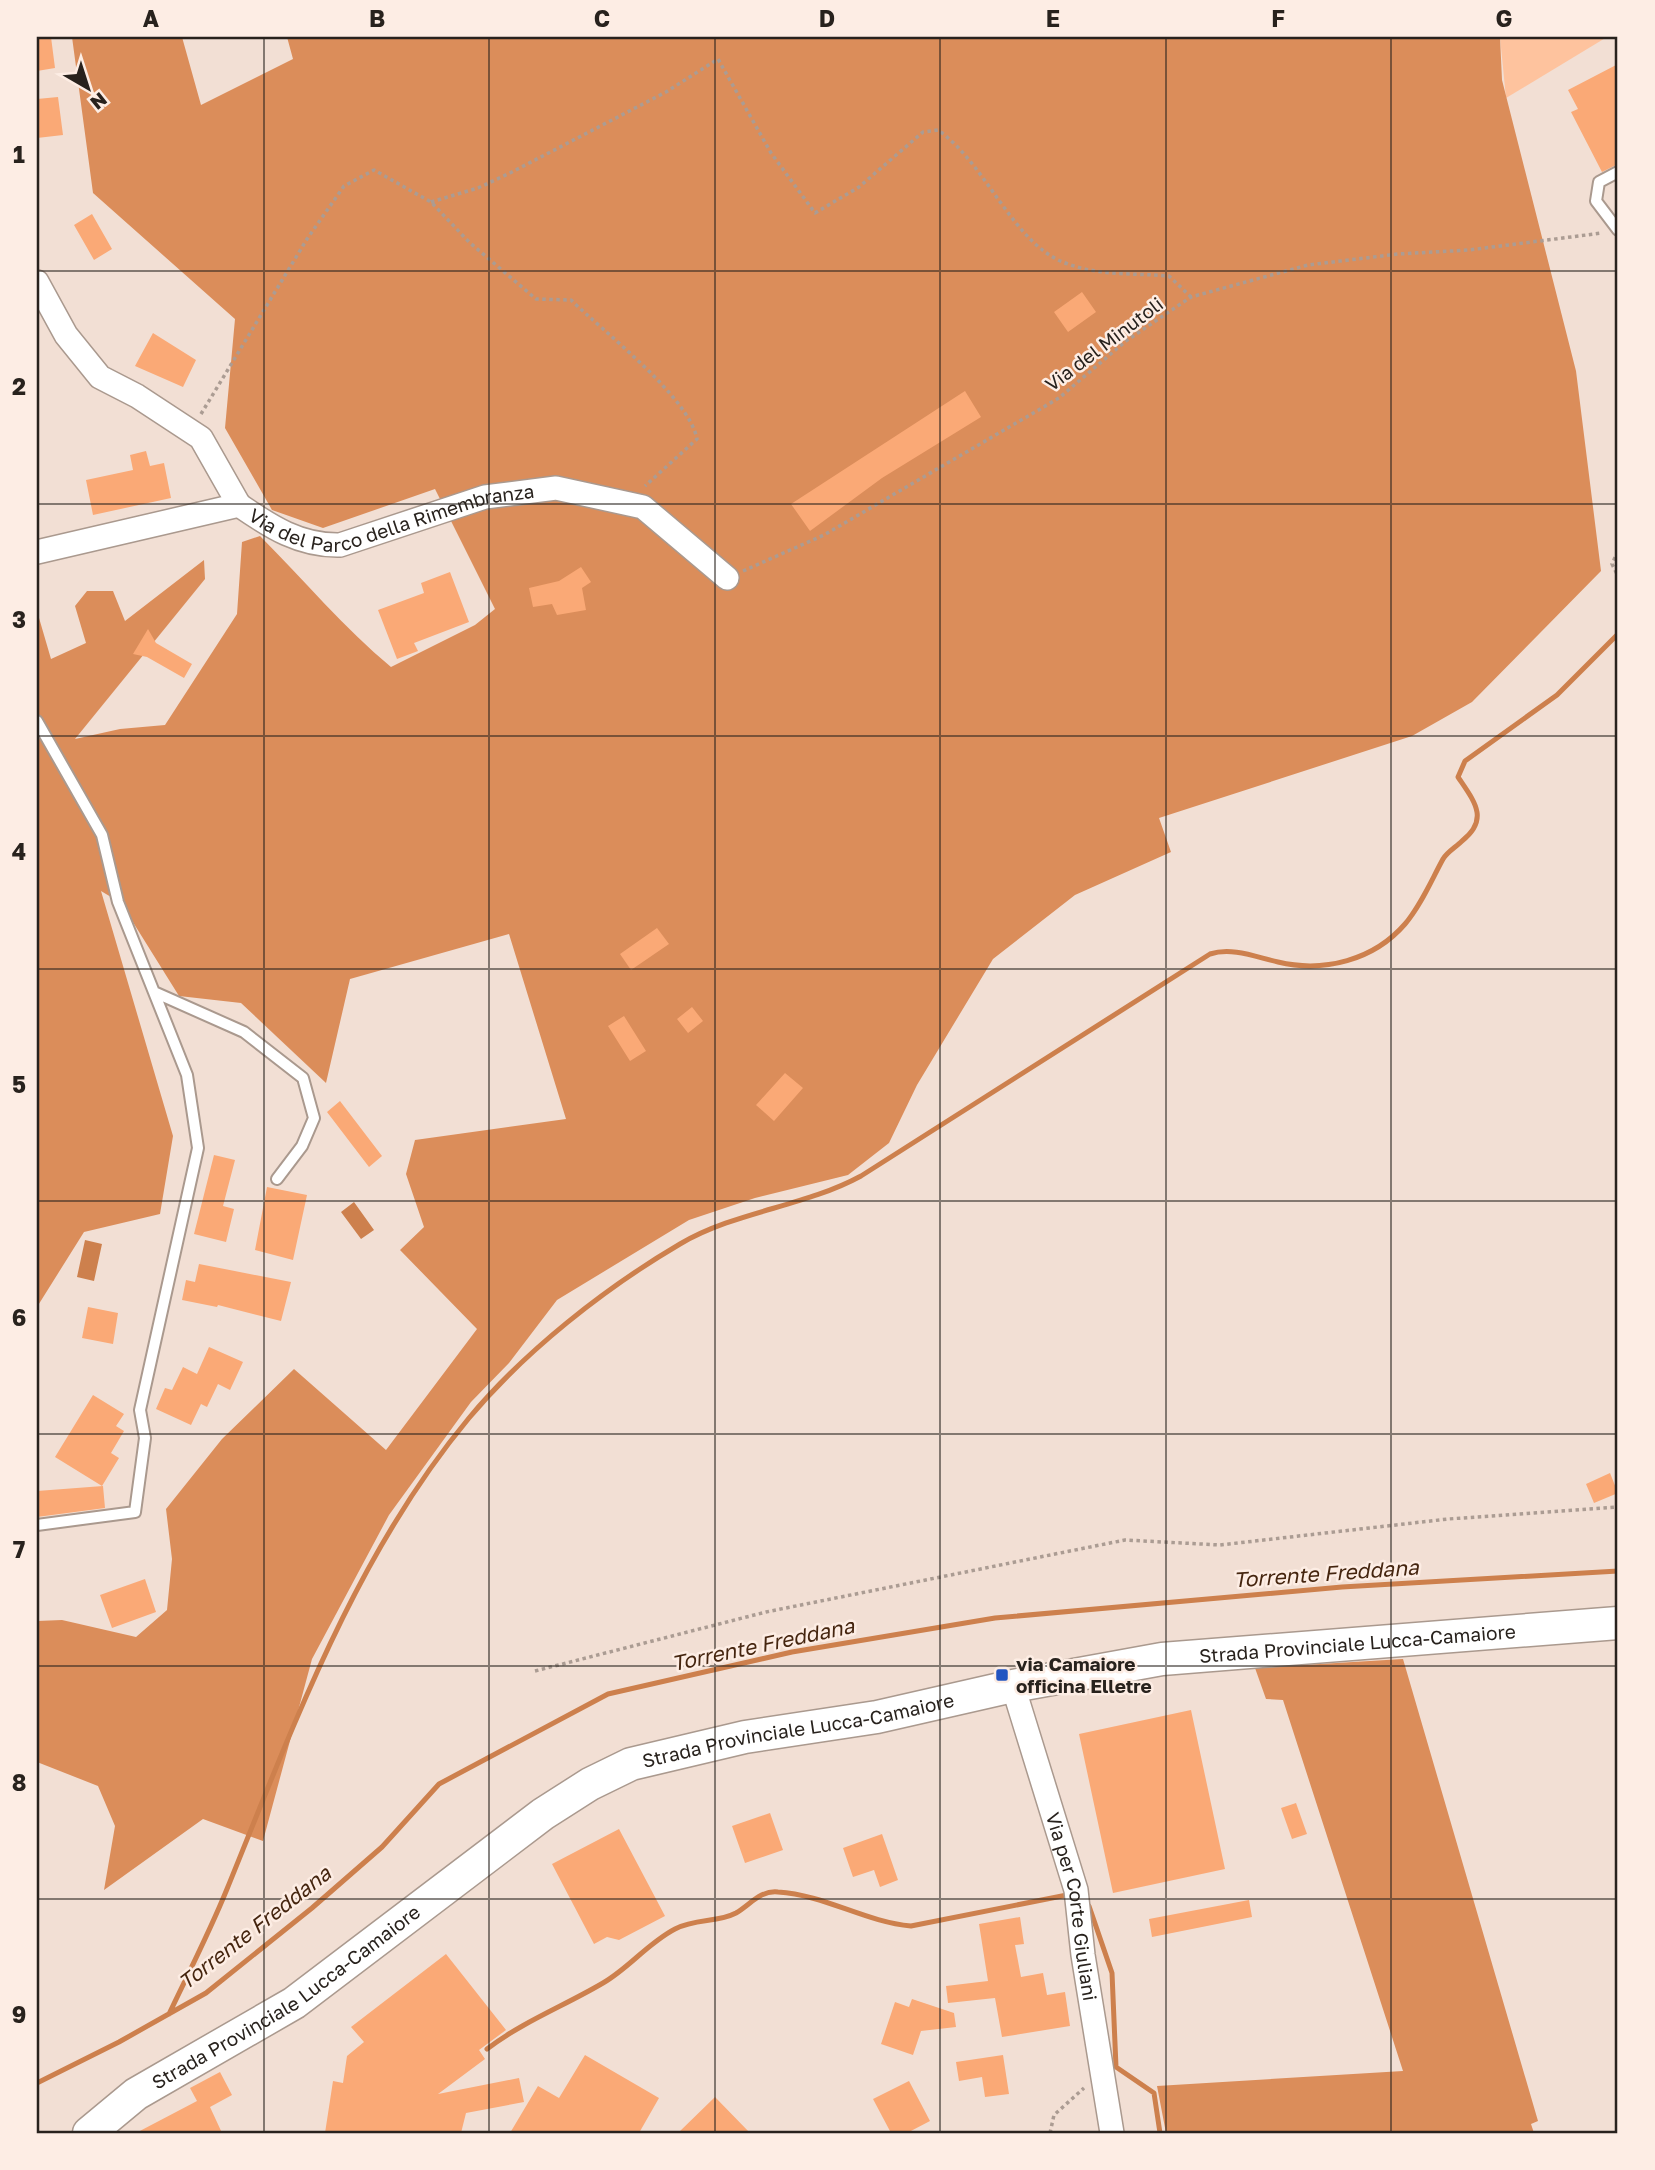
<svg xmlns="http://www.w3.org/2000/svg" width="1655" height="2170" viewBox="0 0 1655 2170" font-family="'Golos Text',sans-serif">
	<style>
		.green { fill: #fec39e }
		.forest { fill: #db8d5a }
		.water { fill: #cd804d }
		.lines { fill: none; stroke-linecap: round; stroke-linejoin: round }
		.stream { stroke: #cd804d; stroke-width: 5 }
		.building { fill: #faa976 }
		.service-casing { stroke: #aa998e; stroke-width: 14 }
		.minor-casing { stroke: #aa998e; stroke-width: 26 }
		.secondary-casing { stroke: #aa998e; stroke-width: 35 }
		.path { stroke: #ab9c93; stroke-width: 3.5; stroke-dasharray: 3.5 3.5; stroke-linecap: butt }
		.service { stroke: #fff; stroke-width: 10 }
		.minor { stroke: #fff; stroke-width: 23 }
		.secondary { stroke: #fff; stroke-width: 32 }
		.grid { fill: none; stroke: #28221d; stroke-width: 2; stroke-opacity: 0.55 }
		.poi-dot { fill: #2254c1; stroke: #fdede4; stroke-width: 2.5 }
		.labels { text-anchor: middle; stroke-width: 5; stroke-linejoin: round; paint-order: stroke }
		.street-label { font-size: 19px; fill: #28221d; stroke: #fdede4 }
		.poi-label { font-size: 19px; font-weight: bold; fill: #28221d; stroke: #fdede4; text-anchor: start }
		.water-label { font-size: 21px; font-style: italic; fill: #45250f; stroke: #fdede4 }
		.neatline { fill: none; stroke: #28221d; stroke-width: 2.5 }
		.grid-label { font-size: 23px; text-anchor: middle; font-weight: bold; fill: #28221d }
	</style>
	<rect width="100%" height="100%" fill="#f2dfd4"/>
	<path class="green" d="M 1500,37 L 1607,37 L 1506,98 Z"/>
	<path class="forest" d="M 72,37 L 182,37 L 201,105 L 293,59 L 287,37 L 1500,37 L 1502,80 L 1576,371 L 1601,571 L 1472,702 L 1412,736 L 1159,818 L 1171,852 L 1075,895 L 993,959 L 917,1085 L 889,1143 L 848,1175 L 755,1198 L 689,1220 L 557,1300 L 509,1363 L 471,1402 L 389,1515 L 312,1659 L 263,1841 L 203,1819 L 104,1890 L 115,1826 L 98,1786 L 37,1762 L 37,1621 L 62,1620 L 136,1637 L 167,1610 L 172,1559 L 166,1509 L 222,1439 L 294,1369 L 386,1450 L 477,1329 L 400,1250 L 424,1227 L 406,1174 L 415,1140 L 566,1119 L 509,934 L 350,979 L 326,1083 L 241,1003 L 179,996 L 121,903 L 101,891 L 173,1136 L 160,1214 L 84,1232 L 37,1307 L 37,611 L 51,659 L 86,643 L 75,606 L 87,591 L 113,591 L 125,621 L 204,560 L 205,579 L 75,739 L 120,729 L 165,725 L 237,614 L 242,542 L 260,536 C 303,579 345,629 391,667 L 475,625 L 495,609 L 435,489 L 323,528 L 272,510 L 225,428 L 235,319 L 93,193 Z
		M 1403,1659 L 1538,2121 L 1531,2124 L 1534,2133 L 1166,2133 L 1157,2086 L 1403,2071 L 1283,1700 L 1266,1699 L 1255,1668 Z"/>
	<path class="water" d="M 354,1202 L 374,1230 L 361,1239 L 341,1212 Z
		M 85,1240 L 102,1244 L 94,1281 L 77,1277 Z"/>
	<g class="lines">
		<path class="stream" d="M 1089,1906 L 1112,1973 L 1116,2067 L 1154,2093 L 1160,2133
			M 169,2014 C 189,1972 210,1931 227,1889 C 293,1727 355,1555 469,1418 C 525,1351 605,1288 680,1244 C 736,1211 804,1207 861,1176 L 1210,954 C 1232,947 1256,957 1278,962 C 1324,973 1374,960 1405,924 C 1421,905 1431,881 1443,859 C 1447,852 1456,847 1462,841 C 1490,819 1474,801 1458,777 L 1465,761 L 1557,695 L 1618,634
			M 487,2049 C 524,2021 564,2006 603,1983 C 629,1968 648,1943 675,1929 C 696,1918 717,1923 736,1913 C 750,1905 760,1890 778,1892 C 825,1895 865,1922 911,1926 L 1072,1894
			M 37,2083 L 119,2042 L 206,1993 L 312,1908 L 382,1847 L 439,1784 L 608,1694 L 792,1652 L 995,1618 L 1342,1587 L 1618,1571"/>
	</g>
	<path class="building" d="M 37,37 L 51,37 L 55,68 L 37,71 Z
		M 1618,64 L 1618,164 L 1602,172 L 1571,112 L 1578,109 L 1568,90 Z
		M 58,97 L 63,135 L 37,138 L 37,99 Z
		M 92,214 L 112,249 L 94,260 L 74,225 Z
		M 1082,292 L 1096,312 L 1068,332 L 1054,312 Z
		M 153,333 L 196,360 L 183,387 L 135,366 Z
		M 965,391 L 981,417 L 882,478 L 810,531 L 791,504 Z
		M 146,451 L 150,466 L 164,463 L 171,498 L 93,515 L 86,480 L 133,470 L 130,455 Z
		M 581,567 L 591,582 L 582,588 L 586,610 L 557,615 L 552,604 L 533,607 L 529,588 L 559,581 Z
		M 450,572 L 469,622 L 414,643 L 418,651 L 397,659 L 378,610 L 424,593 L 421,583 Z
		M 148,629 L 156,643 L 192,664 L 184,678 L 147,657 L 133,654 Z
		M 657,928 L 669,944 L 631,970 L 620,954 Z
		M 692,1007 L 703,1021 L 688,1033 L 677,1019 Z
		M 624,1016 L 646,1051 L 630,1061 L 608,1026 Z
		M 785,1073 L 803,1088 L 774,1121 L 756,1105 Z
		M 340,1101 L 382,1156 L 369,1167 L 327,1112 Z
		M 214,1155 L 235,1160 L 223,1206 L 234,1209 L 226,1242 L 194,1234 Z
		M 267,1187 L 307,1195 L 293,1260 L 255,1250 Z
		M 199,1264 L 291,1282 L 281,1321 L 218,1305 L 217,1307 L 182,1300 L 186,1280 L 195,1282 Z
		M 88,1307 L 118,1313 L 113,1344 L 82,1338 Z
		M 209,1347 L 243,1362 L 230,1390 L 218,1384 L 207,1407 L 201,1404 L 191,1425 L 156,1409 L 165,1388 L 172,1390 L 183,1367 L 197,1374 Z
		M 93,1395 L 124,1414 L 116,1426 L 124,1431 L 111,1453 L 119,1458 L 102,1486 L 55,1457 Z
		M 1610,1473 L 1618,1493 L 1594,1503 L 1586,1484 Z
		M 103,1486 L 105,1508 L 37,1517 L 37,1491 Z
		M 145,1579 L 156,1612 L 112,1628 L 100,1595 Z
		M 1191,1710 L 1225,1869 L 1113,1893 L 1079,1734 Z
		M 1296,1803 L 1307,1834 L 1292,1839 L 1281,1808 Z
		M 770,1813 L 783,1850 L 745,1863 L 732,1826 Z
		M 619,1829 L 665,1916 L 619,1940 L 607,1937 L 594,1944 L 552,1864 Z
		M 882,1834 L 898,1880 L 880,1887 L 874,1870 L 853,1877 L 843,1848 Z
		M 1249,1900 L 1252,1917 L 1152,1937 L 1149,1919 Z
		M 1020,1917 L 1024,1944 L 1015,1945 L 1021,1977 L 1043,1973 L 1047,1995 L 1065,1992 L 1070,2026 L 1002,2037 L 995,1998 L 948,2003 L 946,1986 L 988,1981 L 979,1924 Z
		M 446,1954 L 506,2030 L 479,2050 L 485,2059 L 438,2094 L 519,2078 L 524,2102 L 466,2113 L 461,2133 L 325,2133 L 333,2081 L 343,2083 L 347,2056 L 364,2042 L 351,2027 Z
		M 912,1999 L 954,2013 L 956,2027 L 921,2031 L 913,2055 L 881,2044 L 895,2002 L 909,2007 Z
		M 585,2055 L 659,2098 L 639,2133 L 510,2133 L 538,2086 L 559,2098 Z
		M 1003,2055 L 1009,2094 L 985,2097 L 982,2077 L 959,2081 L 956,2062 Z
		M 220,2072 L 232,2095 L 210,2107 L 222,2133 L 136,2133 L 197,2101 L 190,2088 Z
		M 909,2081 L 930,2121 L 907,2133 L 891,2133 L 873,2099 Z
		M 715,2097 L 750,2133 L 678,2133 Z"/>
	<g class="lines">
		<defs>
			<path id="service" d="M 1618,172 L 1599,182 L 1596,201 L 1618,230
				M 37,721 L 102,835 L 118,902 L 187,1075 L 198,1148 L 140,1410 L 145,1438 L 135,1512 L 37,1525
				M 154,992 L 244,1032 L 303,1078 L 314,1118 L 302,1146 L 277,1179"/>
			<g id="minor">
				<path d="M 37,282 L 66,335 L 100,377 L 137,396 L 201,438 L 239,505"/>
				<path id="s1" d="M 37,552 L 239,505 C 271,527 300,546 340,545 L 485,497 L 556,488 L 643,507 L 727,578"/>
				<path id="s2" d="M 1013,1686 L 1076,1890 L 1083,1955 L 1112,2133"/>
			</g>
			<g id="secondary">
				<path id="s3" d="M 89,2133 L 136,2094 L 294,2003 L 543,1814 L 590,1784 L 631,1764 L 745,1737 L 877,1717 L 1013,1686 L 1162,1659 L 1618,1623"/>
			</g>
		</defs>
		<use href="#service" class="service-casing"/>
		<use href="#minor" class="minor-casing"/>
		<use href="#secondary" class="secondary-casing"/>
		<path class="path" d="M 431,202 L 478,188 L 510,173 L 666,92 L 718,59 L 771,153 L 815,213 L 859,187 L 923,132 L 938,130 C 988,165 1013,246 1068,264 C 1101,276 1134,273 1169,276 L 1191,297
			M 201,414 L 307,239 L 344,186 L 374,170 L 431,202 L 469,242 L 536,299 L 571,300 C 604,332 689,397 697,439 L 645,486
			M 1618,551 L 1612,564 L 1618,576
			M 743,571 L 824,535 L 1059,398 L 1126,341 L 1191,297 L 1308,265 L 1398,254 L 1469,250 L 1602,233
			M 535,1671 L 766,1612 L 1125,1540 L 1220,1545 L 1448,1519 L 1618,1507
			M 1050,2133 L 1054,2115 L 1084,2088"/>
		<use href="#service" class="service"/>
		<use href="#minor" class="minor"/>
		<use href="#secondary" class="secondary"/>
	</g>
	<path class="grid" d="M 264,37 L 264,2133M 489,37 L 489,2133M 715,37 L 715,2133M 940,37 L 940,2133M 1166,37 L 1166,2133M 1391,37 L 1391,2133M 37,271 L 1618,271M 37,504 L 1618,504M 37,736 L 1618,736M 37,969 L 1618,969M 37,1201 L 1618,1201M 37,1434 L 1618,1434M 37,1666 L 1618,1666M 37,1899 L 1618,1899"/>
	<rect class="poi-dot" x="995" y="1668" width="14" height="14" rx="3.5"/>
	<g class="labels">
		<g class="street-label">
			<text transform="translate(1104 344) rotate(-37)" y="7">Via del Minutoli</text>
			<text dy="7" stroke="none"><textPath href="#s1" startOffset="371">Via del Parco della Rimembranza</textPath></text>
			<text dy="7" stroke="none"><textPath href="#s3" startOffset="1395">Strada Provinciale Lucca-Camaiore</textPath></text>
			<text dy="7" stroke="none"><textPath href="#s3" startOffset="828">Strada Provinciale Lucca-Camaiore</textPath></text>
			<text dy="7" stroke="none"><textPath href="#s2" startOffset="229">Via per Corte Giuliani</textPath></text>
			<text dy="7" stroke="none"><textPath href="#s3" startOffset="240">Strada Provinciale Lucca-Camaiore</textPath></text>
		</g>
		<g class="poi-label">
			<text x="1016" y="1671">via Camaiore<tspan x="1016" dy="22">officina Elletre</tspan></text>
		</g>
		<g class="water-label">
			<text transform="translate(1326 1574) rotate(-4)" y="7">Torrente Freddana</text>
			<text transform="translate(763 1645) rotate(-12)" y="7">Torrente Freddana</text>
			<text transform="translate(255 1928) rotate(-38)" y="7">Torrente Freddana</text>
		</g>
	</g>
	<rect width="1655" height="2170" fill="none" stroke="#fdede4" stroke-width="77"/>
	<g transform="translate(88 88) rotate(141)" stroke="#fdede4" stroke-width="5" paint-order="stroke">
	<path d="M0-5L12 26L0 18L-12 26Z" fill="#28221d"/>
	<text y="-10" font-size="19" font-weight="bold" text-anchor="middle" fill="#28221d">N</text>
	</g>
	<rect x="38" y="38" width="1578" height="2094" class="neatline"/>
	<g class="grid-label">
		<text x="151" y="27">A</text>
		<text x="377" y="27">B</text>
		<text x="602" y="27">C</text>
		<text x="827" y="27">D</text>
		<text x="1053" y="27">E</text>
		<text x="1278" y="27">F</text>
		<text x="1504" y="27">G</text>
		<text x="19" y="163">1</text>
		<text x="19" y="395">2</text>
		<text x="19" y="628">3</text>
		<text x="19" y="860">4</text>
		<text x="19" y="1093">5</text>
		<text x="19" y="1326">6</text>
		<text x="19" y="1558">7</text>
		<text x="19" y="1791">8</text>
		<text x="19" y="2023">9</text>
	</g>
</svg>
